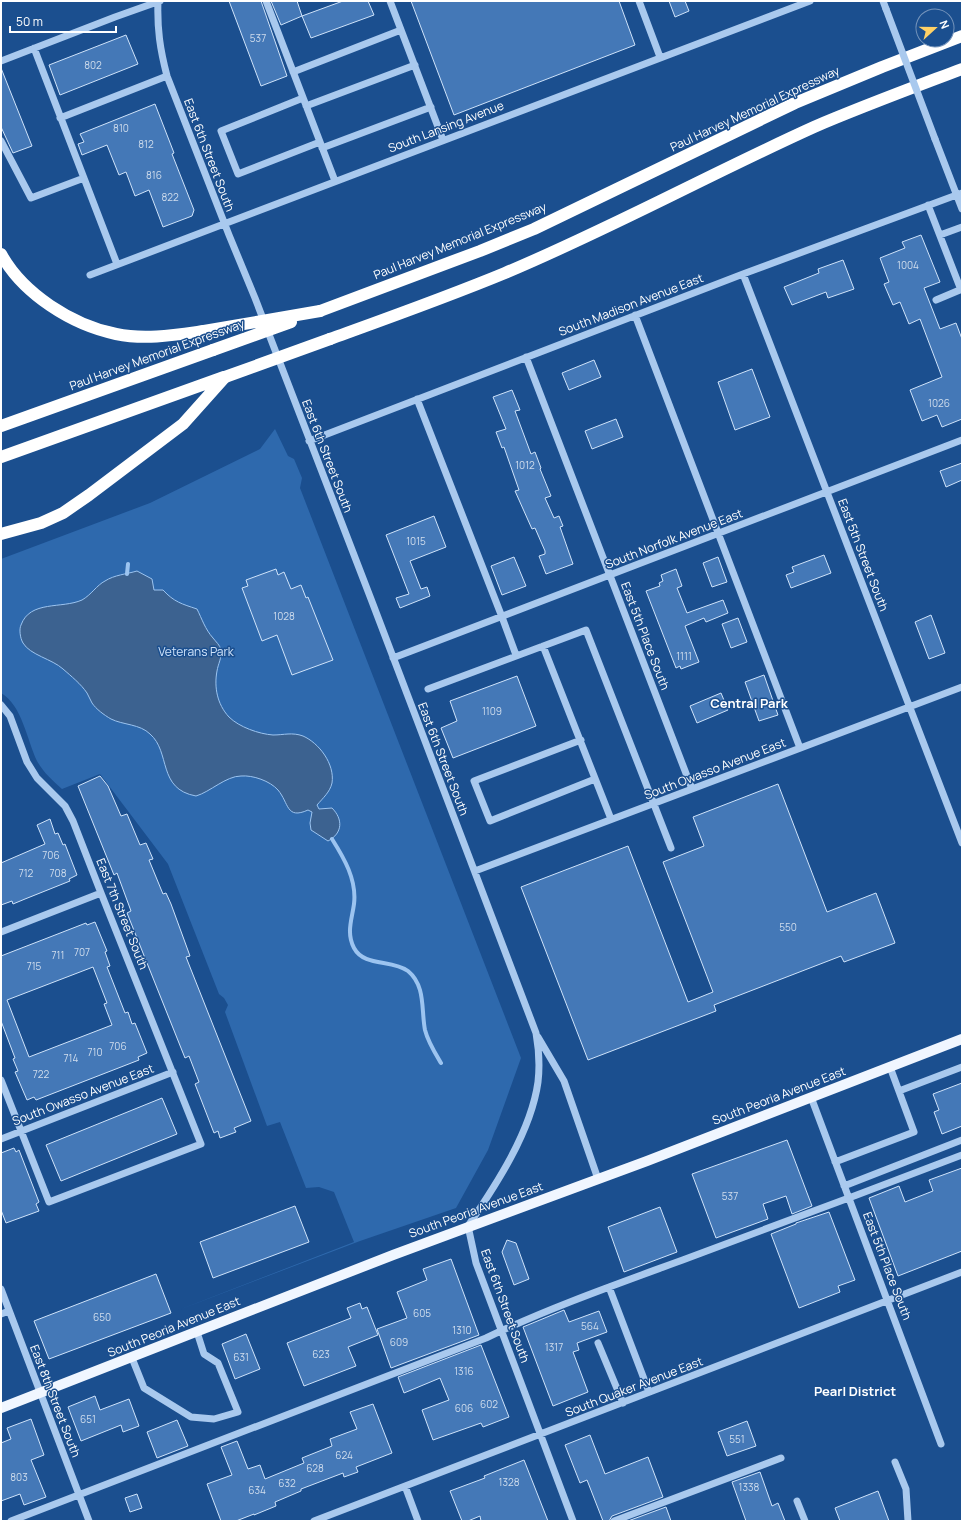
<svg xmlns="http://www.w3.org/2000/svg" width="963" height="1522" viewBox="0 0 963 1522" font-family="Manrope,sans-serif">
	<style>
		.green { fill: #2e69ad }
		.water { fill: #3c6290; stroke: #9cc4f0 }
		.lines { fill: none; stroke-linecap: round; stroke-linejoin: round }
		.stream { stroke: #9cc4f0; stroke-width: 4 }
		.building { fill: #4478b7; stroke: #cfe3fa; fill-rule: evenodd }
		.minor { stroke: #a9c9ee; stroke-width: 7 }
		.major { stroke: #f0f6ff; stroke-width: 10 }
		.highway { stroke: #fff; stroke-width: 12 }
		.minor-bridge { stroke: #a9c9ee; stroke-width: 7 }
		.highway-bridge { stroke: #fff; stroke-width: 12 }
		.labels { text-anchor: middle; stroke-width: 3; stroke-linejoin: round; paint-order: stroke }
		.number-label { font-size: 10px; fill: #d0dded }
		.street-label { font-size: 12px; fill: #fff; stroke: #1b4f8f }
		.park-label { font-size: 12px; fill: #cfe3fa; stroke: #1b4f8f }
		.neighbourhood-label { font-size: 13px; font-weight: bold; fill: #fff; stroke: #1b4f8f }
	</style>
	<rect width="100%" height="100%" fill="#1b4f8f"/>
	<path class="green" d="M 275,429 L 288,456 L 294,459 L 302,478 L 300,488 L 521,1058 L 488,1150 L 456,1208 L 360,1241 L 176,1311 L 354,1242 L 334,1192 L 319,1187 L 306,1188 L 280,1122 L 267,1126 L 225,1012 L 228,1005 L 224,998 L 219,994 L 168,864 L 100,774 L 62,789 C 53,781 43,772 37,761 C 27,740 22,705 1,693 L 1,559 L 150,503 L 260,449 Z"/>
	<path class="water" d="M 137,571 L 152,579 L 154,590 L 163,590 C 174,602 182,604 197,609 C 202,619 205,629 213,638 C 216,642 220,645 221,650 C 222,658 218,664 217,671 C 214,687 217,704 229,717 C 239,727 259,734 273,735 C 284,735 292,732 303,736 C 319,743 335,764 332,783 C 330,792 323,798 317,805 L 319,809 L 332,808 C 343,819 343,833 328,841 L 311,830 L 310,823 L 312,812 L 308,810 C 286,820 289,803 278,790 C 270,781 253,775 241,776 C 226,776 210,792 196,796 C 157,789 171,752 150,734 C 140,724 123,725 111,719 C 104,715 96,709 92,703 C 90,700 89,696 87,693 C 81,684 71,676 63,669 C 52,659 30,655 23,643 C 20,638 19,629 21,625 C 30,600 62,609 82,600 C 91,595 97,585 105,581 C 114,575 127,574 137,571 Z"/>
	<g class="lines">
		<path class="stream" d="M 127,574 L 128,564
			M 332,839 C 344,858 357,880 354,904 C 352,919 346,933 354,948 C 364,967 392,959 408,971 C 426,986 421,1010 425,1030 C 428,1042 435,1053 441,1063"/>
	</g>
	<path class="building" d="M 229,1 L 261,1 L 287,76 L 261,86 Z
		M 271,1 L 297,1 L 302,16 L 281,25 Z
		M 343,1 L 368,1 L 374,15 L 311,38 L 302,16 Z
		M 411,1 L 619,1 L 635,45 L 454,115 Z
		M 669,1 L 685,1 L 689,11 L 675,17 Z
		M 126,35 L 138,64 L 60,95 L 49,65 Z
		M 1,68 L 32,146 L 13,153 L 1,127 Z
		M 155,104 L 174,153 L 172,154 L 194,210 L 192,216 L 163,227 L 149,190 L 135,196 L 126,172 L 119,175 L 107,145 L 82,155 L 78,144 L 84,142 L 80,134 Z
		M 921,235 L 940,282 L 924,288 L 940,329 L 956,323 L 962,339 L 962,419 L 942,427 L 937,415 L 922,421 L 910,390 L 942,377 L 920,319 L 909,324 L 900,302 L 893,305 L 884,284 L 889,282 L 880,258 L 905,248 L 902,242 Z
		M 843,260 L 854,289 L 828,298 L 826,292 L 792,305 L 784,287 L 819,273 L 818,269 Z
		M 594,360 L 601,377 L 569,390 L 562,373 Z
		M 752,369 L 770,417 L 735,430 L 718,382 Z
		M 512,390 L 520,410 L 515,411 L 531,454 L 535,452 L 541,468 L 540,469 L 551,496 L 545,498 L 554,518 L 559,516 L 563,526 L 560,527 L 573,564 L 546,574 L 539,556 L 545,554 L 545,551 L 535,528 L 532,529 L 515,491 L 519,490 L 504,447 L 502,448 L 496,432 L 506,429 L 493,397 Z
		M 616,419 L 623,437 L 592,449 L 585,431 Z
		M 962,463 L 962,480 L 946,487 L 940,471 Z
		M 434,516 L 446,547 L 410,561 L 421,589 L 427,587 L 430,596 L 400,608 L 396,598 L 409,594 L 386,535 Z
		M 824,555 L 831,573 L 791,588 L 786,575 L 794,572 L 792,567 Z
		M 514,557 L 526,586 L 502,595 L 491,566 Z
		M 718,557 L 727,582 L 712,587 L 703,563 Z
		M 276,569 L 278,575 L 284,572 L 291,589 L 301,585 L 306,598 L 308,597 L 333,660 L 292,675 L 277,635 L 262,641 L 242,588 L 248,586 L 246,580 Z
		M 676,569 L 682,586 L 677,588 L 687,613 L 723,600 L 728,613 L 706,622 L 704,618 L 685,626 L 699,662 L 681,669 L 680,666 L 676,668 L 646,591 L 660,586 L 659,583 L 663,581 L 661,575 Z
		M 931,615 L 945,653 L 929,659 L 915,622 Z
		M 738,618 L 747,642 L 731,648 L 722,624 Z
		M 764,675 L 778,715 L 759,721 L 745,682 Z
		M 517,676 L 536,726 L 453,758 L 441,728 L 457,721 L 450,701 Z
		M 721,693 L 728,710 L 697,723 L 690,706 Z
		M 100,776 L 108,786 L 121,816 L 127,814 L 140,845 L 146,843 L 153,859 L 149,860 L 163,894 L 166,893 L 171,904 L 190,956 L 186,957 L 251,1121 L 234,1128 L 236,1132 L 220,1138 L 218,1131 L 214,1133 L 195,1084 L 199,1082 L 189,1056 L 185,1058 L 127,913 L 131,911 L 117,873 L 114,875 L 78,786 Z
		M 778,784 L 827,912 L 876,893 L 895,943 L 844,962 L 841,956 L 714,1005 L 716,1011 L 588,1060 L 521,887 L 628,846 L 688,1002 L 713,992 L 663,862 L 704,846 L 693,817 Z
		M 50,819 L 55,834 L 58,833 L 63,845 L 65,844 L 77,875 L 69,879 L 70,881 L 25,899 L 13,904 L 12,901 L 1,905 L 1,863 L 45,844 L 37,825 Z
		M 95,922 L 107,951 L 105,952 L 110,966 L 107,967 L 125,1013 L 128,1012 L 132,1024 L 135,1023 L 147,1053 L 138,1057 L 139,1060 L 36,1100 L 34,1097 L 27,1100 L 15,1072 L 18,1071 L 13,1059 L 15,1058 L 1,1021 L 1,956 L 86,923 L 87,925 ZM 93,967 L 107,1003 L 104,1004 L 112,1025 L 29,1057 L 7,1000 Z
		M 962,1083 L 962,1126 L 942,1134 L 934,1112 L 939,1110 L 933,1094 Z
		M 162,1098 L 177,1134 L 61,1181 L 46,1145 Z
		M 787,1140 L 812,1206 L 792,1214 L 786,1196 L 763,1204 L 768,1219 L 716,1238 L 692,1174 Z
		M 14,1148 L 16,1152 L 19,1150 L 39,1202 L 36,1204 L 39,1211 L 6,1223 L 1,1210 L 1,1153 Z
		M 962,1168 L 962,1251 L 898,1276 L 869,1198 L 899,1186 L 905,1202 L 933,1191 L 929,1180 Z
		M 295,1206 L 309,1242 L 213,1278 L 200,1242 Z
		M 660,1207 L 677,1252 L 624,1272 L 608,1227 Z
		M 829,1212 L 855,1280 L 838,1286 L 840,1292 L 799,1308 L 771,1234 L 796,1224 L 796,1223 Z
		M 507,1240 L 516,1243 L 529,1279 L 514,1285 L 502,1252 Z
		M 451,1259 L 479,1335 L 391,1368 L 377,1329 L 407,1318 L 397,1292 L 427,1280 L 423,1269 Z
		M 156,1274 L 171,1313 L 49,1359 L 34,1321 Z
		M 360,1303 L 362,1309 L 367,1307 L 378,1335 L 348,1347 L 356,1366 L 304,1386 L 287,1343 L 351,1318 L 347,1308 Z
		M 564,1310 L 569,1322 L 599,1311 L 607,1332 L 577,1343 L 579,1350 L 573,1352 L 588,1392 L 553,1406 L 523,1327 Z
		M 246,1334 L 260,1369 L 235,1379 L 222,1344 Z
		M 481,1345 L 509,1417 L 483,1427 L 481,1423 L 433,1440 L 422,1410 L 449,1400 L 440,1378 L 404,1393 L 398,1377 Z
		M 95,1396 L 100,1410 L 129,1399 L 139,1426 L 123,1432 L 121,1425 L 81,1441 L 68,1407 Z
		M 373,1404 L 392,1453 L 356,1467 L 358,1472 L 344,1477 L 343,1473 L 301,1489 L 301,1491 L 275,1502 L 276,1506 L 254,1515 L 254,1514 L 236,1521 L 221,1521 L 207,1484 L 232,1475 L 221,1447 L 237,1441 L 248,1469 L 260,1465 L 265,1479 L 304,1463 L 302,1458 L 332,1446 L 330,1439 L 357,1429 L 350,1412 Z
		M 31,1419 L 44,1455 L 31,1460 L 46,1497 L 24,1505 L 20,1494 L 1,1501 L 1,1443 L 11,1439 L 7,1428 Z
		M 177,1420 L 188,1446 L 157,1458 L 147,1432 Z
		M 747,1421 L 756,1446 L 727,1456 L 718,1432 Z
		M 590,1435 L 605,1474 L 648,1457 L 663,1497 L 612,1516 L 609,1521 L 603,1521 L 587,1480 L 580,1483 L 565,1445 Z
		M 524,1460 L 548,1521 L 481,1521 L 480,1516 L 468,1521 L 462,1521 L 450,1491 L 485,1478 L 484,1476 Z
		M 760,1472 L 772,1506 L 778,1503 L 785,1521 L 746,1521 L 732,1482 Z
		M 878,1491 L 889,1521 L 840,1521 L 835,1508 Z
		M 137,1494 L 142,1508 L 130,1512 L 125,1498 Z
		M 666,1507 L 671,1521 L 628,1521 Z"/>
	<g class="lines">
		<path class="minor" d="M 158,1 C 157,29 160,49 167,76 L 229,235 L 255,298 L 371,599 L 536,1033 C 539,1050 540,1065 538,1082 C 531,1132 496,1185 468,1226 L 476,1263 L 573,1521
			M 266,1 L 335,181
			M 390,1 L 443,140
			M 639,1 L 660,57
			M 883,1 L 886,9
			M 34,48 L 117,264
			M 1,61 L 115,17 L 160,1
			M 293,72 L 401,30
			M 303,98 L 221,131 L 238,174 L 320,142
			M 306,106 L 415,65
			M 60,118 L 167,76
			M 935,139 L 962,209
			M 1,141 L 31,198 L 84,178
			M 322,148 L 431,107
			M 928,205 L 961,290
			M 940,235 L 962,227
			M 743,274 L 962,843
			M 90,275 L 810,1
			M 936,300 L 962,289
			M 635,315 L 800,748
			M 526,357 L 692,789
			M 417,399 L 502,617 L 516,655
			M 309,441 L 743,274 L 962,193
			M 543,646 L 611,819
			M 393,658 L 962,440
			M 428,689 L 586,630 L 671,848
			M 1,705 L 10,716 L 27,762 L 37,778 L 65,806 L 73,821 L 101,893 L 201,1144 L 49,1202 L 1,1080
			M 581,740 L 474,781 L 490,821 L 595,779
			M 475,871 L 962,687
			M 1,932 L 101,893
			M 538,1037 L 564,1081 L 598,1179
			M 899,1091 L 962,1067
			M 811,1097 L 941,1444
			M 1,1139 L 173,1072
			M 835,1162 L 914,1132 L 890,1067
			M 844,1186 L 962,1140
			M 609,1287 L 649,1392
			M 1,1289 L 89,1521
			M 1,1314 L 9,1311
			M 598,1343 L 623,1403
			M 132,1358 L 144,1388 L 191,1417 L 214,1419 L 238,1412 L 218,1363 L 204,1354 L 197,1332
			M 895,1462 L 906,1489 L 908,1521
			M 405,1486 L 418,1521
			M 797,1501 L 805,1521
			M 11,1521 L 486,1338 C 551,1307 620,1283 688,1258 C 779,1224 871,1190 962,1155
			M 314,1521 L 962,1272
			M 614,1521 L 781,1458"/>
		<path class="major" d="M 1,1408 L 393,1255 L 647,1161 L 962,1039"/>
		<path class="highway" d="M 1,254 C 23,294 72,325 116,334 C 145,340 175,335 204,331
			M 320,311 L 480,251 L 534,229 L 795,103 L 882,67 L 962,36
			M 330,339 C 388,318 447,297 505,273 C 610,229 710,174 814,127 C 863,106 912,88 962,69
			M 1,426 L 213,350
			M 1,457 L 224,377
			M 1,534 L 41,523 L 63,513 L 89,495 L 183,424 L 225,377"/>
		<path class="minor-bridge" d="M 886,9 L 935,139"/>
		<path class="highway-bridge" d="M 204,331 L 320,311
			M 213,350 L 291,322
			M 225,377 L 330,339"/>
	</g>
	<g class="labels">
		<g class="number-label">
			<text x="258" y="42">537</text>
			<text x="93" y="69">802</text>
			<text x="121" y="132">810</text>
			<text x="146" y="148">812</text>
			<text x="154" y="179">816</text>
			<text x="170" y="201">822</text>
			<text x="908" y="269">1004</text>
			<text x="939" y="407">1026</text>
			<text x="525" y="469">1012</text>
			<text x="416" y="545">1015</text>
			<text x="284" y="620">1028</text>
			<text x="684" y="660">1111</text>
			<text x="492" y="715">1109</text>
			<text x="51" y="859">706</text>
			<text x="26" y="877">712</text>
			<text x="58" y="877">708</text>
			<text x="788" y="931">550</text>
			<text x="82" y="956">707</text>
			<text x="58" y="959">711</text>
			<text x="34" y="970">715</text>
			<text x="118" y="1050">706</text>
			<text x="95" y="1056">710</text>
			<text x="71" y="1062">714</text>
			<text x="41" y="1078">722</text>
			<text x="730" y="1200">537</text>
			<text x="422" y="1317">605</text>
			<text x="102" y="1321">650</text>
			<text x="590" y="1330">564</text>
			<text x="462" y="1334">1310</text>
			<text x="399" y="1346">609</text>
			<text x="554" y="1351">1317</text>
			<text x="321" y="1358">623</text>
			<text x="241" y="1361">631</text>
			<text x="464" y="1375">1316</text>
			<text x="489" y="1408">602</text>
			<text x="464" y="1412">606</text>
			<text x="88" y="1423">651</text>
			<text x="737" y="1443">551</text>
			<text x="344" y="1459">624</text>
			<text x="315" y="1472">628</text>
			<text x="19" y="1481">803</text>
			<text x="509" y="1486">1328</text>
			<text x="287" y="1487">632</text>
			<text x="749" y="1491">1338</text>
			<text x="257" y="1494">634</text>
		</g>
		<g class="street-label">
			<text transform="translate(755 109) rotate(-25)" y="4">Paul Harvey Memorial Expressway</text>
			<text transform="translate(446 127) rotate(-21)" y="4">South Lansing Avenue</text>
			<text transform="translate(209 155) rotate(69)" y="4">East 6th Street South</text>
			<text transform="translate(460 241) rotate(-22)" y="4">Paul Harvey Memorial Expressway</text>
			<text transform="translate(631 305) rotate(-21)" y="4">South Madison Avenue East</text>
			<text transform="translate(157 355) rotate(-20)" y="4">Paul Harvey Memorial Expressway</text>
			<text transform="translate(327 456) rotate(69)" y="4">East 6th Street South</text>
			<text transform="translate(674 539) rotate(-21)" y="4">South Norfolk Avenue East</text>
			<text transform="translate(863 555) rotate(69)" y="4">East 5th Street South</text>
			<text transform="translate(645 636) rotate(69)" y="4">East 5th Place South</text>
			<text transform="translate(443 759) rotate(69)" y="4">East 6th Street South</text>
			<text transform="translate(715 769) rotate(-21)" y="4">South Owasso Avenue East</text>
			<text transform="translate(122 914) rotate(68)" y="4">East 7th Street South</text>
			<text transform="translate(83 1095) rotate(-21)" y="4">South Owasso Avenue East</text>
			<text transform="translate(779 1096) rotate(-21)" y="4">South Peoria Avenue East</text>
			<text transform="translate(476 1210) rotate(-20)" y="4">South Peoria Avenue East</text>
			<text transform="translate(887 1266) rotate(69)" y="4">East 5th Place South</text>
			<text transform="translate(505 1306) rotate(70)" y="4">East 6th Street South</text>
			<text transform="translate(174 1327) rotate(-22)" y="4">South Peoria Avenue East</text>
			<text transform="translate(634 1387) rotate(-21)" y="4">South Quaker Avenue East</text>
			<text transform="translate(55 1401) rotate(69)" y="4">East 8th Street South</text>
		</g>
		<g class="park-label">
			<text x="196" y="656">Veterans Park</text>
		</g>
		<g class="neighbourhood-label">
			<text x="749" y="708">Central Park</text>
			<text x="855" y="1396">Pearl District</text>
		</g>
	</g>
	<rect width="963" height="1522" fill="none" stroke="#ffffff" stroke-width="4"/>
	<g transform="translate(935 28) rotate(69)"><circle r="19" fill="#1b4f8f" stroke="#7695bc"/>
	<path d="M0-3L7 15L0 10L-7 15Z" fill="#ffd166"/>
	<text y="-6" font-size="11" font-weight="bold" text-anchor="middle" fill="#ffffff">N</text>
	</g>
	<path d="M10 26v6h106v-6" fill="none" stroke="#ffffff" stroke-width="2"/>
	<text x="16" y="26" font-size="12" fill="#ffffff" stroke="#1b4f8f" stroke-width="3" paint-order="stroke">50 m</text>
</svg>
